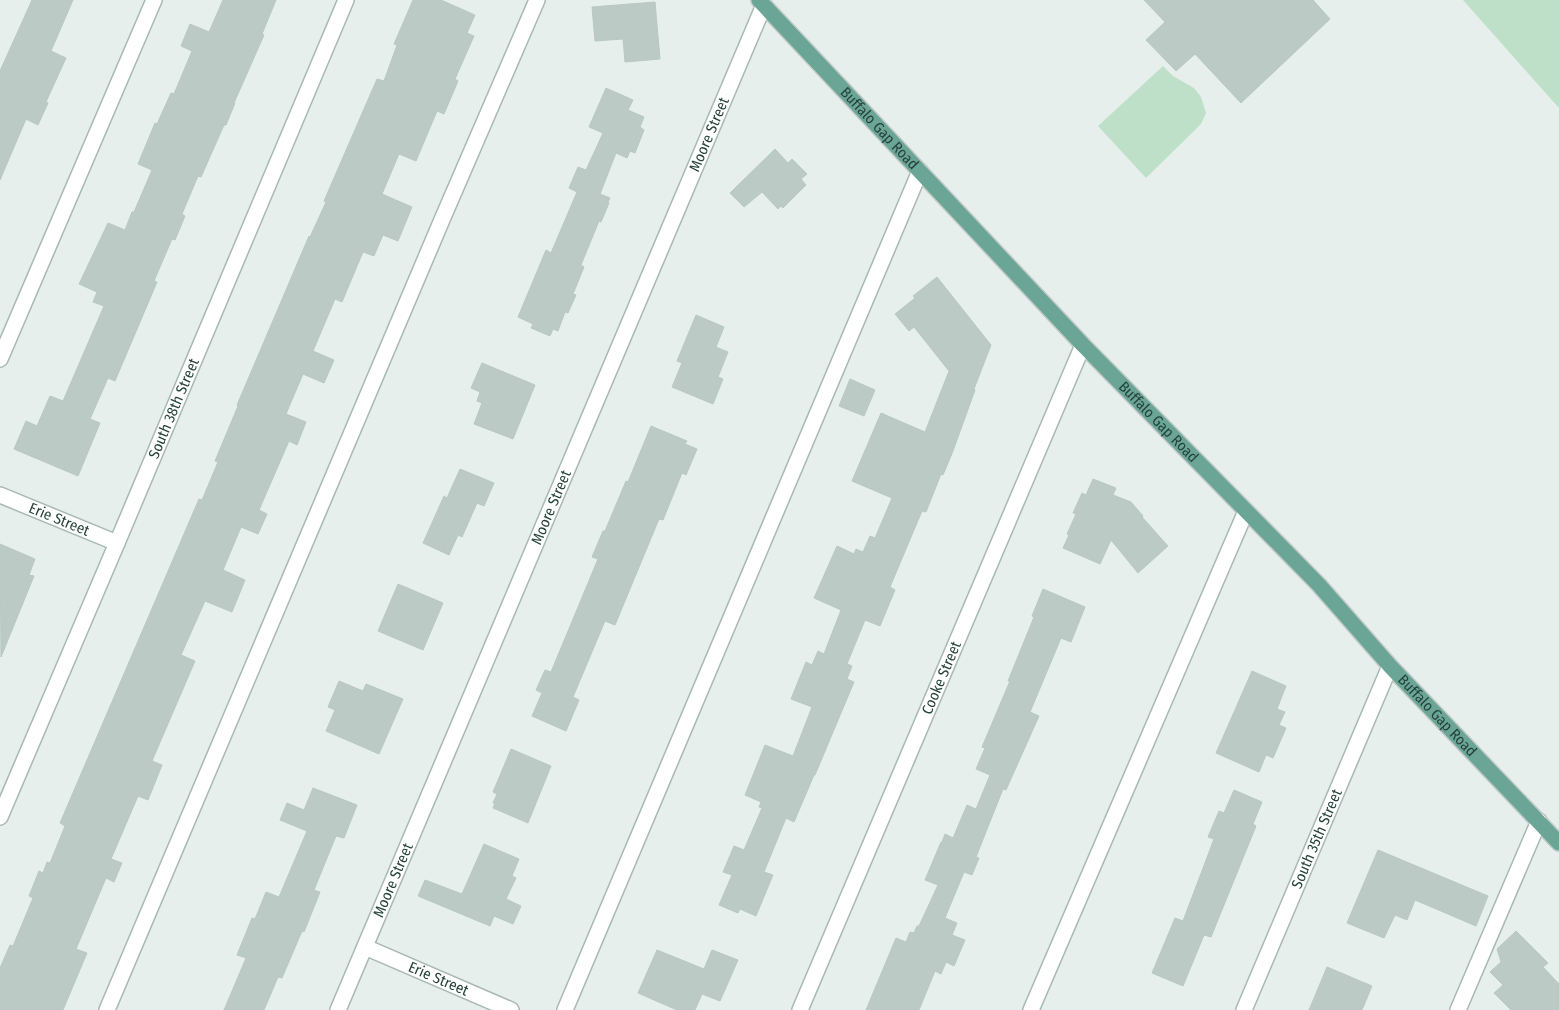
<svg xmlns="http://www.w3.org/2000/svg" width="1559" height="1010" viewBox="0 0 1559 1010" font-family="'Fira Sans Condensed',sans-serif">
	<style>
		.green { fill: #bfe0c8 }
		.building { fill: #bbcac4; stroke: #b8c9c2 }
		.lines { fill: none; stroke-linecap: round; stroke-linejoin: round }
		.minor-casing { stroke: #a8b8b2; stroke-width: 18 }
		.major-casing { stroke: #c2cac8; stroke-width: 18 }
		.minor { stroke: #fff; stroke-width: 15 }
		.major { stroke: #6aa596; stroke-width: 15 }
		.labels { text-anchor: middle; stroke-width: 4; stroke-linejoin: round; paint-order: stroke }
		.street-label { font-size: 15px; fill: #24423a; stroke: #f7fbf9 }
	</style>
	<rect width="100%" height="100%" fill="#e6efeb"/>
	<path class="green" d="M 1463,0 L 1559,0 L 1559,108 Z
		M 1163,66 L 1173,76 L 1194,88 L 1201,97 L 1206,113 L 1201,124 L 1146,178 L 1098,126 Z"/>
	<path class="building" d="M 32,0 L 73,0 L 51,51 L 66,58 L 46,102 L 48,103 L 38,125 L 26,119 L 0,180 L 0,71 Z
		M 223,0 L 276,0 L 262,34 L 264,35 L 234,103 L 235,103 L 226,125 L 224,125 L 201,177 L 198,176 L 182,214 L 185,216 L 175,240 L 172,239 L 154,281 L 157,282 L 115,381 L 108,378 L 90,419 L 100,423 L 78,476 L 14,449 L 26,421 L 37,426 L 50,396 L 63,401 L 104,306 L 93,302 L 97,292 L 79,284 L 108,223 L 125,230 L 132,212 L 134,212 L 152,170 L 138,164 L 155,123 L 157,124 L 171,93 L 174,94 L 192,51 L 181,46 L 190,24 L 209,32 Z
		M 413,0 L 441,0 L 475,15 L 467,33 L 474,36 L 455,79 L 458,81 L 444,114 L 437,111 L 416,161 L 399,154 L 382,194 L 412,207 L 398,241 L 383,235 L 374,256 L 363,252 L 342,302 L 335,299 L 313,351 L 334,360 L 324,383 L 303,374 L 286,414 L 306,422 L 297,445 L 289,441 L 259,510 L 267,514 L 258,534 L 241,527 L 223,570 L 245,580 L 232,612 L 205,601 L 181,655 L 195,661 L 152,761 L 162,765 L 148,800 L 138,796 L 111,859 L 122,863 L 114,882 L 106,878 L 76,949 L 87,953 L 63,1010 L 0,1010 L 0,968 L 10,945 L 13,946 L 33,898 L 29,896 L 39,871 L 43,873 L 47,862 L 50,863 L 65,826 L 60,823 L 199,499 L 202,500 L 218,462 L 215,461 L 238,406 L 237,405 L 309,236 L 310,237 L 326,202 L 324,201 L 377,79 L 384,81 L 397,45 L 394,44 Z
		M 1144,0 L 1313,0 L 1330,19 L 1241,103 L 1195,54 L 1176,71 L 1146,40 L 1165,22 Z
		M 655,2 L 660,59 L 625,62 L 623,39 L 595,41 L 592,7 Z
		M 606,88 L 633,100 L 628,110 L 644,117 L 640,127 L 644,130 L 635,153 L 630,151 L 627,158 L 616,153 L 600,194 L 610,198 L 608,202 L 609,203 L 601,222 L 599,221 L 581,265 L 584,267 L 573,294 L 576,295 L 568,313 L 565,312 L 558,331 L 553,329 L 550,336 L 531,328 L 533,324 L 518,317 L 546,250 L 551,253 L 577,192 L 569,188 L 578,167 L 586,170 L 603,133 L 589,127 Z
		M 775,149 L 788,163 L 792,159 L 807,174 L 801,179 L 806,185 L 783,208 L 781,206 L 778,209 L 762,192 L 744,207 L 730,193 Z
		M 937,277 L 991,345 L 974,389 L 975,390 L 953,451 L 943,475 L 941,474 L 926,512 L 922,511 L 890,587 L 895,590 L 880,626 L 865,620 L 847,664 L 852,666 L 847,679 L 854,682 L 815,775 L 814,775 L 794,822 L 786,818 L 764,872 L 773,875 L 756,916 L 740,909 L 738,913 L 719,905 L 732,875 L 723,872 L 734,846 L 744,850 L 762,808 L 759,807 L 761,802 L 745,795 L 765,745 L 793,756 L 812,707 L 791,699 L 806,662 L 812,665 L 818,651 L 824,654 L 841,610 L 814,598 L 837,546 L 854,554 L 856,549 L 863,552 L 870,536 L 875,538 L 892,498 L 852,481 L 881,413 L 925,432 L 949,371 L 914,327 L 909,331 L 895,314 L 915,298 L 913,296 Z
		M 696,315 L 724,327 L 716,347 L 728,352 L 718,377 L 723,379 L 713,404 L 672,387 L 682,363 L 677,361 Z
		M 482,363 L 535,385 L 513,439 L 474,424 L 482,403 L 477,401 L 480,392 L 471,388 Z
		M 850,379 L 875,390 L 864,416 L 839,406 Z
		M 651,426 L 687,441 L 685,444 L 697,449 L 686,475 L 682,473 L 663,520 L 659,519 L 615,625 L 605,621 L 573,697 L 579,700 L 566,731 L 532,716 L 542,693 L 536,690 L 545,670 L 551,672 L 598,559 L 592,557 L 603,531 L 605,531 L 626,481 L 628,482 Z
		M 460,469 L 494,483 L 484,506 L 477,503 L 462,537 L 458,535 L 449,555 L 423,543 L 444,496 L 447,498 Z
		M 1093,479 L 1116,488 L 1113,495 L 1131,502 L 1143,516 L 1142,517 L 1168,546 L 1138,573 L 1111,540 L 1100,564 L 1063,548 L 1069,535 L 1067,534 L 1076,514 L 1073,513 L 1082,493 L 1086,495 Z
		M 0,544 L 35,559 L 29,575 L 34,576 L 1,657 Z
		M 398,584 L 443,603 L 423,650 L 378,631 Z
		M 1043,589 L 1085,607 L 1071,642 L 1061,638 L 1030,712 L 1039,716 L 1006,790 L 1003,789 L 976,857 L 979,858 L 972,875 L 964,872 L 945,918 L 957,923 L 952,935 L 965,940 L 954,966 L 946,962 L 941,974 L 935,971 L 919,1010 L 866,1010 L 896,938 L 906,942 L 910,932 L 914,933 L 917,926 L 919,926 L 938,885 L 925,880 L 941,842 L 942,842 L 945,834 L 953,838 L 967,805 L 976,809 L 990,775 L 976,769 L 985,748 L 982,747 L 1010,681 L 1008,681 L 1034,617 L 1032,616 Z
		M 1252,671 L 1286,686 L 1277,709 L 1285,712 L 1279,725 L 1286,728 L 1273,758 L 1266,755 L 1259,772 L 1216,753 Z
		M 339,681 L 363,691 L 366,684 L 403,699 L 379,754 L 326,731 L 335,710 L 328,707 Z
		M 511,749 L 551,766 L 528,823 L 493,808 L 495,803 L 493,803 L 497,794 L 493,792 Z
		M 313,788 L 357,805 L 344,838 L 336,836 L 314,890 L 320,892 L 304,932 L 302,931 L 282,978 L 278,977 L 264,1010 L 224,1010 L 246,958 L 237,955 L 252,918 L 255,919 L 266,892 L 279,897 L 307,831 L 280,820 L 287,803 L 304,810 Z
		M 1234,790 L 1262,802 L 1253,824 L 1256,826 L 1211,937 L 1204,935 L 1183,986 L 1152,973 L 1175,918 L 1183,921 L 1214,839 L 1208,837 L 1219,811 L 1224,813 Z
		M 484,844 L 519,859 L 512,876 L 516,878 L 506,899 L 521,906 L 513,924 L 494,916 L 490,926 L 418,896 L 425,880 L 462,894 Z
		M 1378,850 L 1488,896 L 1476,926 L 1415,900 L 1407,920 L 1395,915 L 1384,938 L 1347,923 Z
		M 1516,931 L 1548,963 L 1543,967 L 1559,984 L 1559,1010 L 1511,1010 L 1494,993 L 1503,985 L 1490,972 L 1501,962 L 1497,949 Z
		M 657,950 L 704,969 L 712,950 L 738,960 L 720,1001 L 702,994 L 695,1010 L 677,1010 L 638,993 Z
		M 1327,967 L 1372,986 L 1362,1010 L 1309,1010 Z"/>
	<g class="lines">
		<defs>
			<g id="minor">
				<path d="M 0,359 L 154,0"/>
				<path id="s1" d="M 0,495 L 117,543"/>
				<path id="s2" d="M 0,817 L 117,543 L 346,0"/>
				<path id="s3" d="M 365,947 L 511,1010"/>
				<path d="M 107,1010 L 441,222 L 537,0"/>
				<path id="s4" d="M 338,1010 L 764,5"/>
				<path d="M 565,1010 L 920,171"/>
				<path id="s5" d="M 800,1010 L 1083,345"/>
				<path d="M 1031,1010 L 1246,511"/>
				<path id="s6" d="M 1244,1010 L 1390,666"/>
				<path d="M 1458,1010 L 1539,821"/>
			</g>
			<g id="major">
				<path id="s7" d="M 759,0 L 1083,345 L 1319,585 L 1390,666 L 1559,843"/>
			</g>
		</defs>
		<use href="#minor" class="minor-casing"/>
		<use href="#major" class="major-casing"/>
		<use href="#minor" class="minor"/>
		<use href="#major" class="major"/>
	</g>
	<g class="labels">
		<g class="street-label">
			<text dy="5" stroke="none"><textPath href="#s7" startOffset="176">Buffalo Gap Road</textPath></text>
			<text dy="5" stroke="none"><textPath href="#s4" startOffset="951">Moore Street</textPath></text>
			<text dy="5" stroke="none"><textPath href="#s2" startOffset="444">South 38th Street</textPath></text>
			<text dy="5" stroke="none"><textPath href="#s7" startOffset="581">Buffalo Gap Road</textPath></text>
			<text dy="5" stroke="none"><textPath href="#s4" startOffset="546">Moore Street</textPath></text>
			<text dy="5" stroke="none"><textPath href="#s1" startOffset="64">Erie Street</textPath></text>
			<text dy="5" stroke="none"><textPath href="#s5" startOffset="361">Cooke Street</textPath></text>
			<text dy="5" stroke="none"><textPath href="#s7" startOffset="986">Buffalo Gap Road</textPath></text>
			<text dy="5" stroke="none"><textPath href="#s6" startOffset="186">South 35th Street</textPath></text>
			<text dy="5" stroke="none"><textPath href="#s4" startOffset="141">Moore Street</textPath></text>
			<text dy="5" stroke="none"><textPath href="#s3" startOffset="80">Erie Street</textPath></text>
		</g>
	</g>
</svg>
